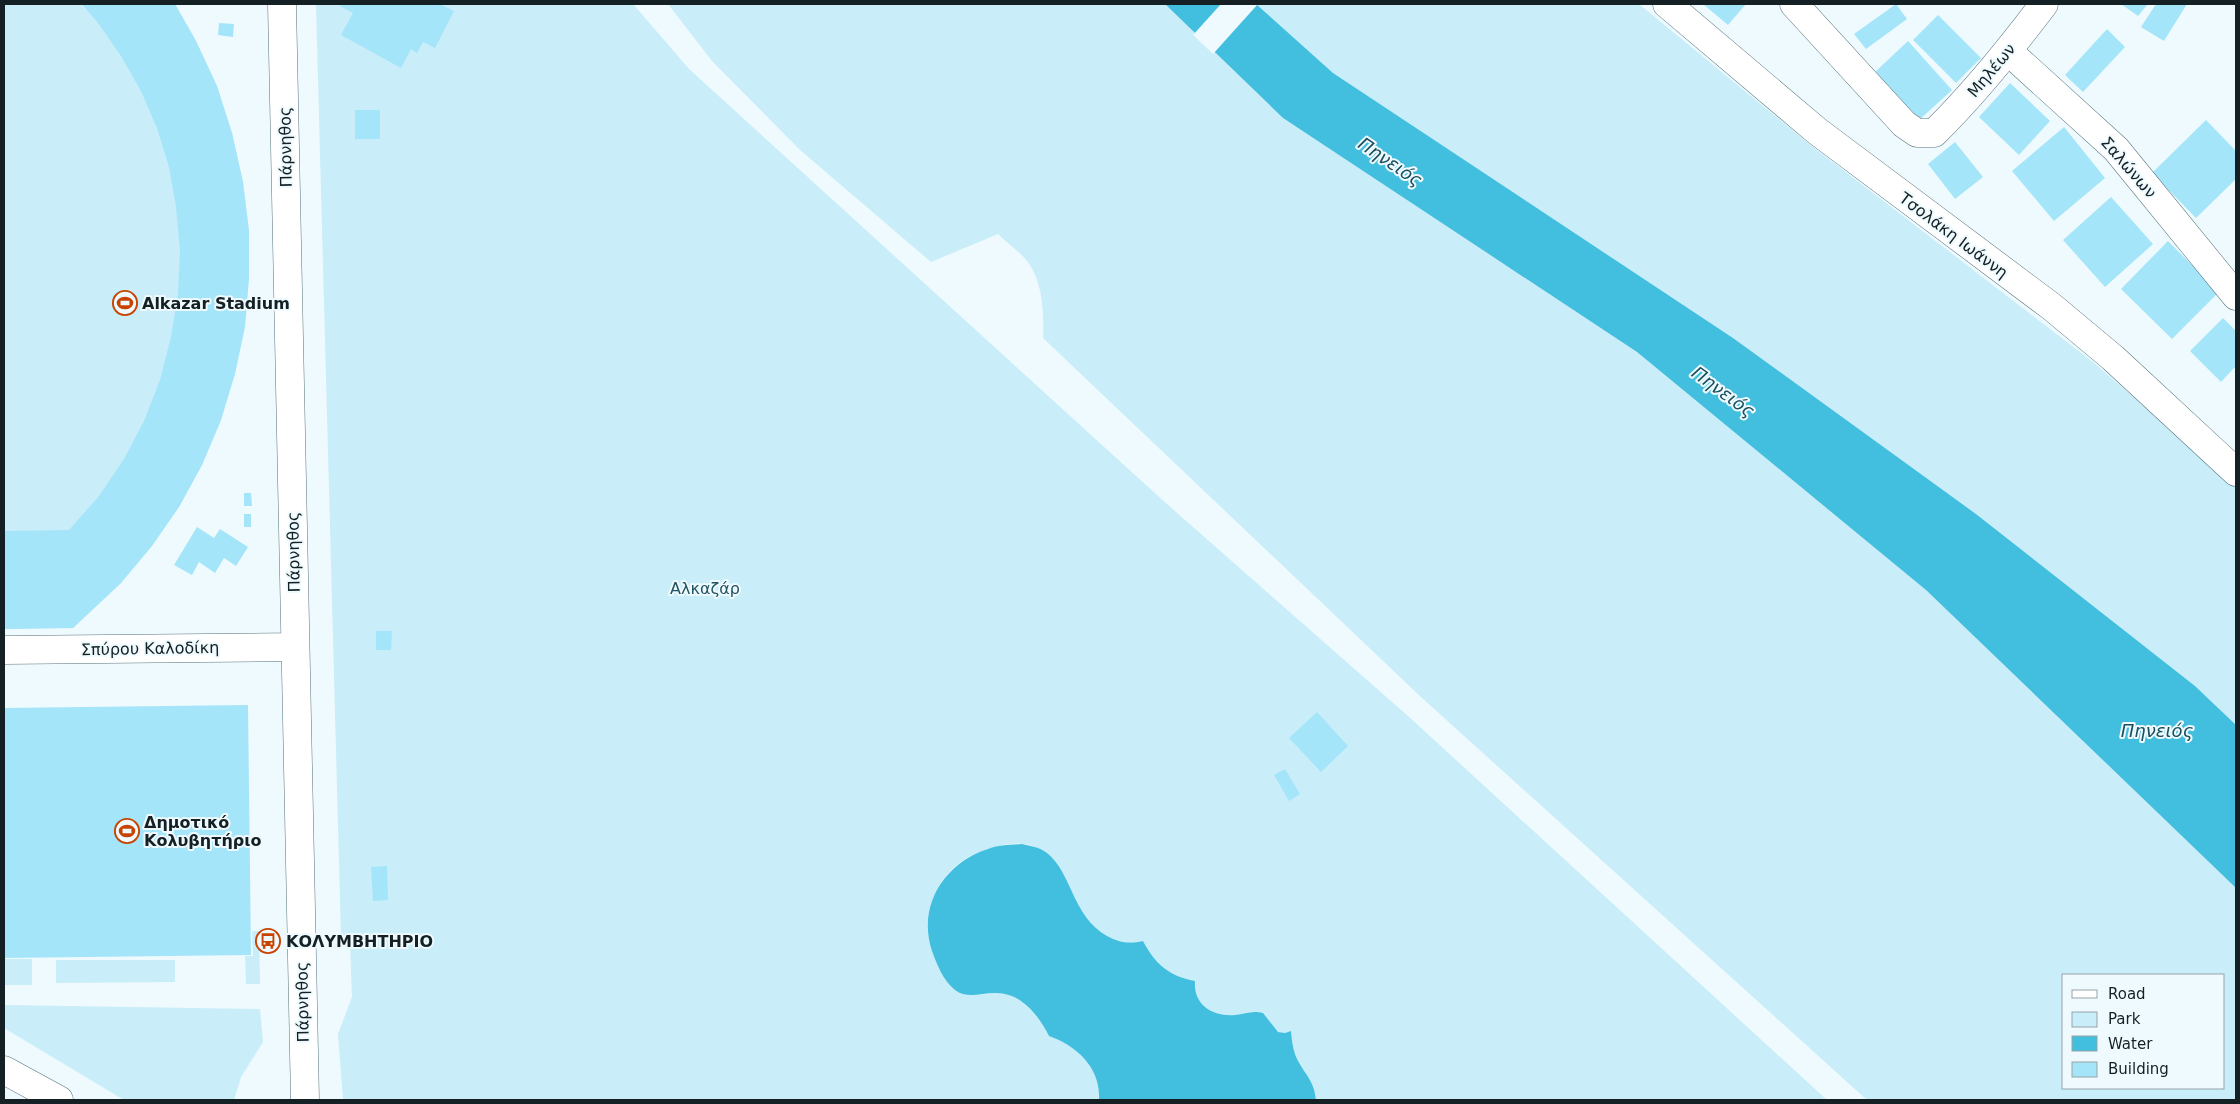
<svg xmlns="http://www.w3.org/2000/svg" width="2240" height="1104" viewBox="0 0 2240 1104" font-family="'DejaVu Sans',sans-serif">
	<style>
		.green { fill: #c9edf9; fill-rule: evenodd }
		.water { fill: #42bedf }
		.pier { fill: #eefafe }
		.building { fill: #a5e5f9 }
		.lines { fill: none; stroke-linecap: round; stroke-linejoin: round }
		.minor-casing { stroke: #57737c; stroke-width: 29 }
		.major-casing { stroke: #57737c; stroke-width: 29 }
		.minor { stroke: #fff; stroke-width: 28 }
		.major { stroke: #fff; stroke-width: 28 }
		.labels { text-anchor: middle; stroke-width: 4; stroke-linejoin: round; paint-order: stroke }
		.street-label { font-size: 16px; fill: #142024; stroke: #eefafe }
		.poi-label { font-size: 16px; font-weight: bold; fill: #142024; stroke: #eefafe; text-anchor: start }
		.park-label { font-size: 16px; fill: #215462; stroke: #eefafe }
		.water-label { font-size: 18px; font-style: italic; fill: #1b4f5d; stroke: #eefafe }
	</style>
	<rect width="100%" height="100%" fill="#eefafe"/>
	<path class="green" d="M 4,4 L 175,4 L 196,41 L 217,86 L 232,133 L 243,182 L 249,231 L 221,420 L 202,465 L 179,507 L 121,583 L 73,628 L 4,629 Z
		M 316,4 L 633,4 L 689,69 L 1168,505 L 1408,716 L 1827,1100 L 1316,1100 C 1314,1081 1307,1077 1298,1062 C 1293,1052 1292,1042 1291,1031 L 1285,1033 L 1278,1032 L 1263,1013 C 1252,1010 1245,1014 1235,1015 C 1213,1017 1193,1005 1195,981 C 1169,976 1155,964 1143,941 C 1129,944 1120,943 1107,936 C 1050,904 1075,813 975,854 C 935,871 920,916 934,955 C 936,961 938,969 942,973 C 946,977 972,994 977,995 C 983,995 990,993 996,993 C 1021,992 1039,1016 1049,1036 C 1077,1046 1101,1068 1099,1100 L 343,1100 L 338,1034 L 352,997 L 350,944 L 341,936 Z
		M 668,4 L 1165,4 L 1283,118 L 1637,352 L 1926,590 L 2236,888 L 2236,1100 L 1867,1100 L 1421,697 L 1043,338 C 1044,313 1043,286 1030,265 C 1022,253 1008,244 998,234 L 931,262 L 799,149 L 712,61 ZM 2064,975 L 2224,975 L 2224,1088 L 2064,1088 Z
		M 1256,4 L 1639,4 L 1808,143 L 2093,362 L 2236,486 L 2236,725 L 2195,686 L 1976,514 L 1733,338 L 1333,73 Z
		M 252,931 L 259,931 L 260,984 L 246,984 L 245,956 L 253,956 Z
		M 4,959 L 32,959 L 32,985 L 4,985 Z
		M 56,960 L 175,960 L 175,982 L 56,983 Z
		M 4,1005 L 260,1009 L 263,1042 L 241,1077 L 234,1100 L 124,1100 L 4,1028 Z"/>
	<path class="water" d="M 1165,4 L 1256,4 L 1333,73 L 1733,338 L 1976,514 L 2195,686 L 2236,725 L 2236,888 L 1926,590 L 1637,352 L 1283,118 Z
		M 1022,844 C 1031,846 1039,847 1047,853 C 1072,873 1072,916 1107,936 C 1120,943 1129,944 1143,941 C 1155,964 1169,976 1195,981 C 1193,1005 1213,1017 1235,1015 C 1245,1014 1252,1010 1263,1013 L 1278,1032 L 1285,1033 L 1291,1031 C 1292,1042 1293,1051 1298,1061 C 1307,1077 1314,1081 1316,1100 L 1099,1100 C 1101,1068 1077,1046 1049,1036 C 1039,1016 1021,992 995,993 C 981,993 967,999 955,990 C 943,980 937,965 932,951 C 917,906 944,863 988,849 C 998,845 1011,845 1022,844 Z"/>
	<path class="pier" d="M 1221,4 L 1258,4 L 1213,54 L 1193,35 Z"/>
	<path class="building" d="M 82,4 L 175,4 L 196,41 L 217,86 L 232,133 L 243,182 L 249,231 L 249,279 L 245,327 L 235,374 L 221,420 L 202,465 L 179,507 L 152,546 L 121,583 L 73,628 L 4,629 L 4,531 L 69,530 L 99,496 L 124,459 L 144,421 L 160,380 L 171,337 L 178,294 L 180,251 L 176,207 L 169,167 L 157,128 L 141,91 L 121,56 L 98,23 Z
		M 342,4 L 440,4 L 454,11 L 435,48 L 423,42 L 417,53 L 411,49 L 401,68 L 341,35 L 353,13 L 340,6 Z
		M 1703,4 L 1746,4 L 1728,25 Z
		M 1896,4 L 1907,19 L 1866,49 L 1854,34 Z
		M 2121,4 L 2148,4 L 2138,16 Z
		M 2156,4 L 2187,4 L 2164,41 L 2141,27 Z
		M 1938,15 L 1981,58 L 1956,83 L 1913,40 Z
		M 219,23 L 234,24 L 233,37 L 218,35 Z
		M 2107,29 L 2125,47 L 2083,92 L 2065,75 Z
		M 1908,41 L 1952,90 L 1918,121 L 1874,73 Z
		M 2010,83 L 2050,121 L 2019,155 L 1979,117 Z
		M 355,110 L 380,110 L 380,139 L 355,139 Z
		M 2206,120 L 2236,151 L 2236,179 L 2196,218 L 2152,173 Z
		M 2064,127 L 2105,178 L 2054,221 L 2012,171 Z
		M 1955,142 L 1983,177 L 1955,199 L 1928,164 Z
		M 2111,197 L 2153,244 L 2105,287 L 2063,240 Z
		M 2168,241 L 2219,292 L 2172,339 L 2121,289 Z
		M 2223,318 L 2236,331 L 2236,366 L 2221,382 L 2190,351 Z
		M 244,493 L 251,493 L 252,506 L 244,506 Z
		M 244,514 L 251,514 L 251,527 L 244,527 Z
		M 197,527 L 214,538 L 220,529 L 248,547 L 236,566 L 224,558 L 215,573 L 199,562 L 192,575 L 174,565 Z
		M 376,631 L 392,631 L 391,650 L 376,650 Z
		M 248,705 L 251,955 L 4,958 L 4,708 Z
		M 1317,712 L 1348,746 L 1321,772 L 1289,738 Z
		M 1285,769 L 1300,794 L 1289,801 L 1274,775 Z
		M 387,866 L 388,900 L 373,901 L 371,867 Z"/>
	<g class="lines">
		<defs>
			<path id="minor" d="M 282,4 L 305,1100
				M 1667,4 L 1817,131 L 2052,307 L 2113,358 L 2236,472
				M 1794,4 L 1904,124 L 1917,133 L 1934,133 C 1975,93 2010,49 2044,4
				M 2008,51 L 2116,149 L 2236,296
				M 4,650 L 295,647"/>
			<path id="major" d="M 4,1070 L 59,1100"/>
		</defs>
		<use href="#minor" class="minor-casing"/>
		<use href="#major" class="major-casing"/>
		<use href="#minor" class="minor"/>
		<use href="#major" class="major"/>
	</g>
	<defs>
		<symbol id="stadium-ring" viewBox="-11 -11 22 22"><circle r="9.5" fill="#eefafe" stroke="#c94300" stroke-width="1.5"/><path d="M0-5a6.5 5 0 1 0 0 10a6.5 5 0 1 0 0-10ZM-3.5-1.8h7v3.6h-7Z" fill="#c94300"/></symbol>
		<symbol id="bus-ring" viewBox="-11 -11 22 22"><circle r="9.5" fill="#eefafe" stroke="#c94300" stroke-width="1.5"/><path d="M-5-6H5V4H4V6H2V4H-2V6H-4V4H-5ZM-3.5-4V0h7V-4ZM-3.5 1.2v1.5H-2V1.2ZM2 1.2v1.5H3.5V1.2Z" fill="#c94300"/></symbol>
	</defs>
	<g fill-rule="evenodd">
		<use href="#stadium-ring" x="111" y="289" width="28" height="28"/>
		<use href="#stadium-ring" x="113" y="817" width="28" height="28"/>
		<use href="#bus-ring" x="254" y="927" width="28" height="28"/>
	</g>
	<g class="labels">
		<g class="street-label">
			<text transform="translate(1991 70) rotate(-50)" y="6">Μηλέων</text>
			<text transform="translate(285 147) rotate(-91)" y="6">Πάρνηθος</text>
			<text transform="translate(2129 167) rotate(49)" y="6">Σαλώνων</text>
			<text transform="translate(1954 235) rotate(37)" y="6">Τσολάκη Ιωάννη</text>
			<text transform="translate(293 552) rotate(-91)" y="6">Πάρνηθος</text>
			<text transform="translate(150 648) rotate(-1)" y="6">Σπύρου Καλοδίκη</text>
			<text transform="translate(302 1002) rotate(-91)" y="6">Πάρνηθος</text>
		</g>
		<g class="poi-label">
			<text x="142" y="309">Alkazar Stadium</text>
			<text x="144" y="828">Δημοτικό<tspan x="144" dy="18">Κολυβητήριο</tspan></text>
			<text x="286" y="947">ΚΟΛΥΜΒΗΤΗΡΙΟ</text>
		</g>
		<g class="park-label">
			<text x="705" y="594">Αλκαζάρ</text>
		</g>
		<g class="water-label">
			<text transform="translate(1390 162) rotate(34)" y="6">Πηνειός</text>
			<text transform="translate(1723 392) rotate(36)" y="6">Πηνειός</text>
			<text x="2157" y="737">Πηνειός</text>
		</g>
	</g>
	<rect width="2240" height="1104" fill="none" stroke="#142024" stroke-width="10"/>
	<rect x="2062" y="974" width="162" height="115" fill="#eefafe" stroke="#97a3a7"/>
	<rect x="2072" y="990" width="25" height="8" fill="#ffffff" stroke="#97a3a7"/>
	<text x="2108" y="999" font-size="15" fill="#142024">Road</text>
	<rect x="2072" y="1012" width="25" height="15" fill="#c9edf9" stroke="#97a3a7"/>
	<text x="2108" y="1024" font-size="15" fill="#142024">Park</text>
	<rect x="2072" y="1036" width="25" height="15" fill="#42bedf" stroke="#97a3a7"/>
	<text x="2108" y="1049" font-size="15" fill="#142024">Water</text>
	<rect x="2072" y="1062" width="25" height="15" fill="#a5e5f9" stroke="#97a3a7"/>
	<text x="2108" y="1074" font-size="15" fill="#142024">Building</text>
</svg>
